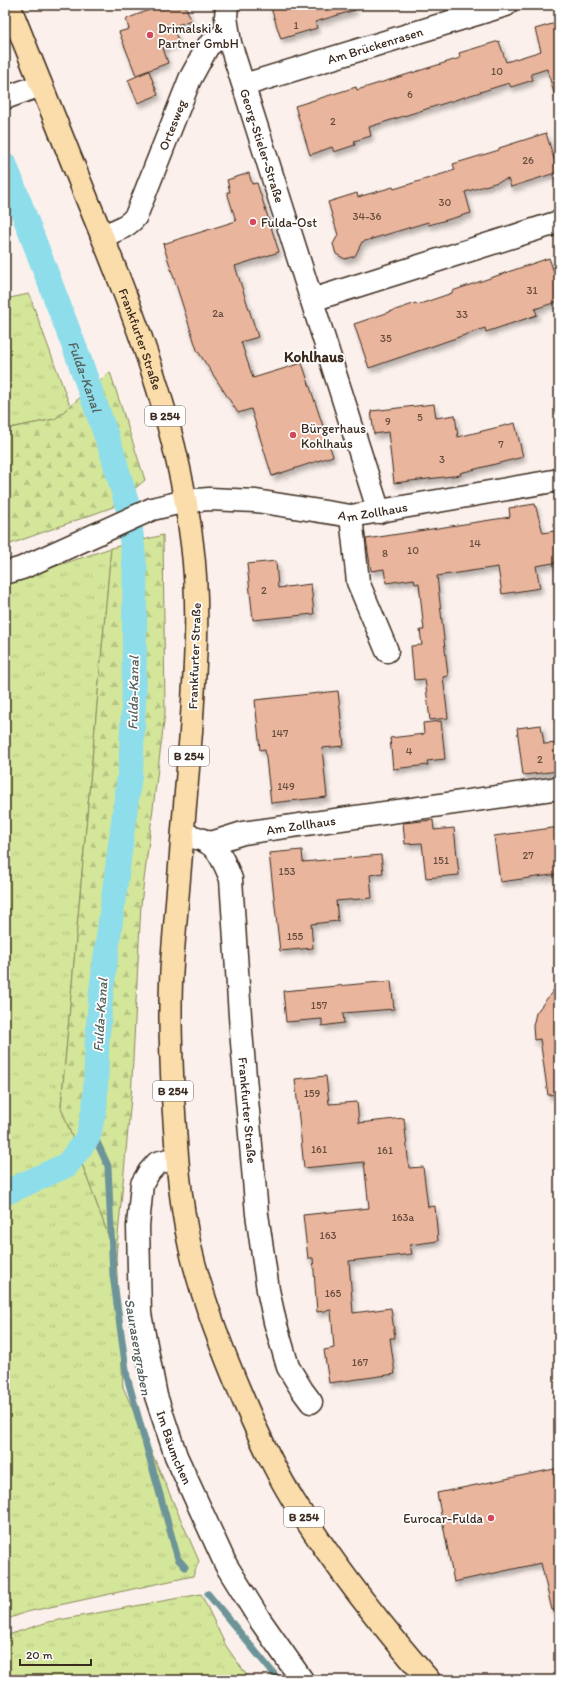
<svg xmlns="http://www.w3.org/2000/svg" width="564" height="1685" viewBox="0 0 564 1685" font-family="Itim,sans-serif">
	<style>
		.grass { fill: url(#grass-tufts); stroke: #88885c }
		.forest { fill: url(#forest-firs); stroke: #88885c }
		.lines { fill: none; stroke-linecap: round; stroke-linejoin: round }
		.stream { stroke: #6d9599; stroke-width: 7 }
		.canal { stroke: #8eddeb; stroke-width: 25 }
		.building { fill: #eab59d; stroke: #3b2a1e; filter: url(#shadow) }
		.minor-casing { stroke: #3b2a1e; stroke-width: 25 }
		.major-casing { stroke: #3b2a1e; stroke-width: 25 }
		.minor { stroke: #fff; stroke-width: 22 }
		.major { stroke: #fbddab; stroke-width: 22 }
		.poi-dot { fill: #d1495b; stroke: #fff; stroke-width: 1.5 }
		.labels { text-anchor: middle; stroke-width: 3.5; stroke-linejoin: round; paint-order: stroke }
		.number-label { font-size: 11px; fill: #674d3e }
		.shield { fill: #fff; stroke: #766a62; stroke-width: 1 }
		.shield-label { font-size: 12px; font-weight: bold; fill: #3b2a1e }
		.poi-label { font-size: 13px; fill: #3b2a1e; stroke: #fff; text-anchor: start }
		.street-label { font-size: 13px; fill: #3b2a1e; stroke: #fff }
		.water-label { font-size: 14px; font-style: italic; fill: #54605c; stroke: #fff }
		.quarter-label { font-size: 15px; font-weight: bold; fill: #3b2a1e; stroke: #fff }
	</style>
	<defs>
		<pattern id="grass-tufts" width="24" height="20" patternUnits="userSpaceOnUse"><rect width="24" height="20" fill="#d4e69a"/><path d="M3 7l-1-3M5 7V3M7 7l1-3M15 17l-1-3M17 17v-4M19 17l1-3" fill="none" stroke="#b7c584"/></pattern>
		<pattern id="forest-firs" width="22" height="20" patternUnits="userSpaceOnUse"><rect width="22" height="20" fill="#d4e69a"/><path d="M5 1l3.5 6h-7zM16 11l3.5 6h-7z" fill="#b7c584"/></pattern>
		<filter id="shadow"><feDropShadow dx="2.5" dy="4.5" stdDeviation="2" flood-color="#0004"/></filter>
	</defs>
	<rect width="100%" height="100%" fill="#fbf0eb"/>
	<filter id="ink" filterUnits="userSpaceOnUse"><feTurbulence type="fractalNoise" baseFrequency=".025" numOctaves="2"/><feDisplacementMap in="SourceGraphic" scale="8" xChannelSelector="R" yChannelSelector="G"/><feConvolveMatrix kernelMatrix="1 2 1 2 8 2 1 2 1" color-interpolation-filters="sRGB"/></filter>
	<g filter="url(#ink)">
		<path class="grass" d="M 29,294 L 70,406 L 55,419 L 5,429 L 5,299 Z
			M 111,548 L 61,1107 L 116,1256 L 123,1387 L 199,1561 L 193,1576 L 27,1612 L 5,1620 L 5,583 Z
			M 201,1594 L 226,1646 L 250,1680 L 5,1680 L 5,1636 L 48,1622 Z"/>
		<path class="forest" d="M 110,372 L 145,480 L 113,507 L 5,546 L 5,429 L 55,419 Z
			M 163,535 L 165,713 L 141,904 L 131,1098 L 116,1256 L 61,1107 L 111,548 Z"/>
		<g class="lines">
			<path class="stream" d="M 90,1127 L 108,1166 L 113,1275 L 127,1377 L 178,1559 L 185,1567
				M 208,1594 L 279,1680"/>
			<path class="canal" id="s1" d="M 5,165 L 79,359 L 112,452 L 128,508 L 135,569 L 134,692 L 131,764 L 101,994 L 97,1042 L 95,1105 L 88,1137 L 67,1165 L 5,1193"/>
		</g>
		<path class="building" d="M 162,5 L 185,5 L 191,20 L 172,27 L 179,42 L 163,48 L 168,63 L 136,75 L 119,32 L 129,29 L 126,19 Z
			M 270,5 L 354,5 L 355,10 L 315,22 L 317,28 L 281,39 Z
			M 559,22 L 559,93 L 554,93 L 547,69 L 531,74 L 533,80 L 511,87 L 509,83 L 369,127 L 371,136 L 354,141 L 355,145 L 334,152 L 332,147 L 310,155 L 295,106 L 356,87 L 357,90 L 460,58 L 459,53 L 499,41 L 506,62 L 541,51 L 535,29 Z
			M 149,71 L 158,95 L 138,103 L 128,80 Z
			M 546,133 L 558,172 L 511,187 L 508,179 L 465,192 L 471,213 L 429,225 L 428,222 L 362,242 L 355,256 L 345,259 L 336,254 L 333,244 L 338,235 L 328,202 L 357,193 L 358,197 L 393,187 L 394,189 L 455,170 L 453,164 L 499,150 L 499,148 Z
			M 249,173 L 252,184 L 257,183 L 279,252 L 235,266 L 258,337 L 241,342 L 253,378 L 302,363 L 333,456 L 272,476 L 251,409 L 238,413 L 197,350 L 163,244 L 236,221 L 227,192 L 230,192 L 227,180 Z
			M 549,258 L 559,286 L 559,301 L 535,309 L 537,315 L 486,332 L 485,328 L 369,368 L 354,324 L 416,303 L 417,305 L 452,293 L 452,291 Z
			M 434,404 L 436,418 L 455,415 L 458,437 L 515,423 L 523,457 L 460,473 L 461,475 L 394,483 L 388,432 L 374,434 L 371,411 Z
			M 535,504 L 543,533 L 559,530 L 559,562 L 536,566 L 540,588 L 502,594 L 498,567 L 437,576 L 448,676 L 443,677 L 448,718 L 430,720 L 425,679 L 414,680 L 411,646 L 422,645 L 420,630 L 424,630 L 419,583 L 415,584 L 414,579 L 386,583 L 384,569 L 371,571 L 366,539 L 510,517 L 509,508 Z
			M 276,561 L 278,588 L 311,584 L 314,614 L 253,620 L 247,564 Z
			M 338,691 L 344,746 L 322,748 L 327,797 L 271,803 L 265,749 L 260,750 L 255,700 Z
			M 441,721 L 445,759 L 427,761 L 428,765 L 393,769 L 390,738 L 424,734 L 423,723 Z
			M 541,725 L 544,744 L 559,743 L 559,771 L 523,775 L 517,728 Z
			M 433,820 L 434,830 L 454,828 L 459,875 L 426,878 L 422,843 L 405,844 L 403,823 Z
			M 559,827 L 559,874 L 500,882 L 494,836 Z
			M 302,850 L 303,862 L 381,855 L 383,873 L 370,875 L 372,898 L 336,901 L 338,921 L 311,924 L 313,948 L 280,951 L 269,853 Z
			M 391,981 L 394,1009 L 343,1013 L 344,1023 L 322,1026 L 322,1019 L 286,1022 L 283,991 Z
			M 559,983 L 559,1094 L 548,1095 L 540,1039 L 534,1040 L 533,1026 L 536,1013 Z
			M 326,1076 L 329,1104 L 357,1102 L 359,1123 L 404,1118 L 409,1168 L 423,1167 L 428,1207 L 435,1206 L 438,1241 L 410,1245 L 412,1254 L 349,1261 L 353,1313 L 391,1308 L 395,1338 L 390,1338 L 395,1374 L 329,1383 L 324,1350 L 334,1348 L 331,1310 L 317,1312 L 313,1258 L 308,1258 L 303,1215 L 369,1208 L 364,1162 L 304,1168 L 295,1079 Z
			M 559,1468 L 559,1609 L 552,1610 L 541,1563 L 454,1582 L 437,1493 Z"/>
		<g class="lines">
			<defs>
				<g id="minor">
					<path id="s2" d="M 227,5 L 226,17 L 230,43 L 379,512"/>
					<path id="s3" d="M 244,85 L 506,5"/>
					<path d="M 5,98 L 41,85"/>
					<path id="s4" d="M 102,236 C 115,231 128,227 136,216 L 190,79 L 208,46 L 227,32"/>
					<path d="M 312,300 L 559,222"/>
					<path d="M 351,516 L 358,582 L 387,651"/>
					<path id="s5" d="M 5,573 L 22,568 L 152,509 L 186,501 L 209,499 L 256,501 L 351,516 L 559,480"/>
					<path id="s6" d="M 183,835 C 214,839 220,851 231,879 L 241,1031 L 257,1214 L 268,1290 L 275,1322 L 288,1367 L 302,1390 L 311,1402"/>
					<path id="s7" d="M 211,843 L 243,833 L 559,788"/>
					<path id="s8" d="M 176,1158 L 157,1163 L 149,1172 L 142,1184 L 138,1226 L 140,1314 L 156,1396 L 176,1456 L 226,1565 L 260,1620 L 302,1680"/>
				</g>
				<g id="major">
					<path id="s9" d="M 9,5 C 36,71 62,138 89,204 C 134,313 178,426 192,544 C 200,606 195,670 191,732 C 185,809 178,886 172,963 C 169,1007 171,1052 173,1097 C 176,1147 179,1198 190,1247 C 202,1299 222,1350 243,1399 C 258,1434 274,1470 295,1503 C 335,1567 379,1623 429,1680"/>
				</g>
			</defs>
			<use href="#minor" class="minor-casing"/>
			<use href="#major" class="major-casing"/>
			<use href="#minor" class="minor"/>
			<use href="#major" class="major"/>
		</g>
	</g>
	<g class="poi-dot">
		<circle cx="150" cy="35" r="4"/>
		<circle cx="253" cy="222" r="4"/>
		<circle cx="293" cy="435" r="4"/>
		<circle cx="491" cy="1518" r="4"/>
	</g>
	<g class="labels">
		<g class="number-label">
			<text x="296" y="29">1</text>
			<text x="497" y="75">10</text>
			<text x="410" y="98">6</text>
			<text x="333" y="125">2</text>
			<text x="528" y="164">26</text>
			<text x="445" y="206">30</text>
			<text x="367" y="220">34-36</text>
			<text x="532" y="294">31</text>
			<text x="218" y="317">2a</text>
			<text x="462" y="318">33</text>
			<text x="386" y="342">35</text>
			<text x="420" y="421">5</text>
			<text x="388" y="425">9</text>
			<text x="501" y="448">7</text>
			<text x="442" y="463">3</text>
			<text x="475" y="547">14</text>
			<text x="413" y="554">10</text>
			<text x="385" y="557">8</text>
			<text x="264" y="594">2</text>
			<text x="280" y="737">147</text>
			<text x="409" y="755">4</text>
			<text x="540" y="763">2</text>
			<text x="286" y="790">149</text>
			<text x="528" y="859">27</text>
			<text x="441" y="864">151</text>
			<text x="287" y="875">153</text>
			<text x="295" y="940">155</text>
			<text x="319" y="1009">157</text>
			<text x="312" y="1097">159</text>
			<text x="319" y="1153">161</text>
			<text x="385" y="1154">161</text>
			<text x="403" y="1221">163a</text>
			<text x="328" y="1239">163</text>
			<text x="333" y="1297">165</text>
			<text x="360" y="1366">167</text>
		</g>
		<g class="shield">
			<rect x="145" y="406" width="40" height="20" rx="3"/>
			<rect x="169" y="746" width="40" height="20" rx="3"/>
			<rect x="153" y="1081" width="40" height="20" rx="3"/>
			<rect x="284" y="1507" width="40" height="20" rx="3"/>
		</g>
		<g class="shield-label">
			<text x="165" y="420">B 254</text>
			<text x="189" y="760">B 254</text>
			<text x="173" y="1095">B 254</text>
			<text x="304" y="1521">B 254</text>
		</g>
		<g class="poi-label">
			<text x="158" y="33">Drimalski &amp;<tspan x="158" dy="15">Partner GmbH</tspan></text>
			<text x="261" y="227">Fulda-Ost</text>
			<text x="301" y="433">Bürgerhaus<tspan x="301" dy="15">Kohlhaus</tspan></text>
			<text x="483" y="1523" text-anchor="end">Eurocar-Fulda</text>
		</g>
		<g class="street-label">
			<text dy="5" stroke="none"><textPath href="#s3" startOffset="137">Am Brückenrasen</textPath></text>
			<text dy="5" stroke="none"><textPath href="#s4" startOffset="138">Ortesweg</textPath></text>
			<text dy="5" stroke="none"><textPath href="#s2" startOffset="146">Georg-Stieler-Straße</textPath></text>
			<text dy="5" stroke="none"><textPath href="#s9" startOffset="359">Frankfurter Straße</textPath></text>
			<text dy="5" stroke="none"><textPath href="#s5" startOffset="384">Am Zollhaus</textPath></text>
			<text transform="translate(194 656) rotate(-88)" y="5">Frankfurter Straße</text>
			<text dy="5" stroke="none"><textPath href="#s7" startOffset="92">Am Zollhaus</textPath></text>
			<text dy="5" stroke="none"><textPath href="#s6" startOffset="302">Frankfurter Straße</textPath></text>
			<text dy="5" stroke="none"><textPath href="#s8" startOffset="314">Im Bäumchen</textPath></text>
		</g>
		<g class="water-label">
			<text dy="5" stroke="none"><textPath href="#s1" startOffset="226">Fulda-Kanal</textPath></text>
			<text transform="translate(133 693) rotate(-89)" y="5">Fulda-Kanal</text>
			<text transform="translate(100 1015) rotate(-86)" y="5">Fulda-Kanal</text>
			<text transform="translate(138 1347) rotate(80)" y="5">Saurasengraben</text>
		</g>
		<g class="quarter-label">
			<text x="314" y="362">Kohlhaus</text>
		</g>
	</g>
	<rect width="564" height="1685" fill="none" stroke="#fff" stroke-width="20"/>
	<rect x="10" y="10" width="544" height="1665" fill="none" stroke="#3b2a1e" stroke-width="1.5" filter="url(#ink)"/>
	<path d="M20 1659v6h71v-6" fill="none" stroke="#3b2a1e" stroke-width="2"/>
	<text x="26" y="1659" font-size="12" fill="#3b2a1e" stroke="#ffffff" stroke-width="3" paint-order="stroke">20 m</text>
</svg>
